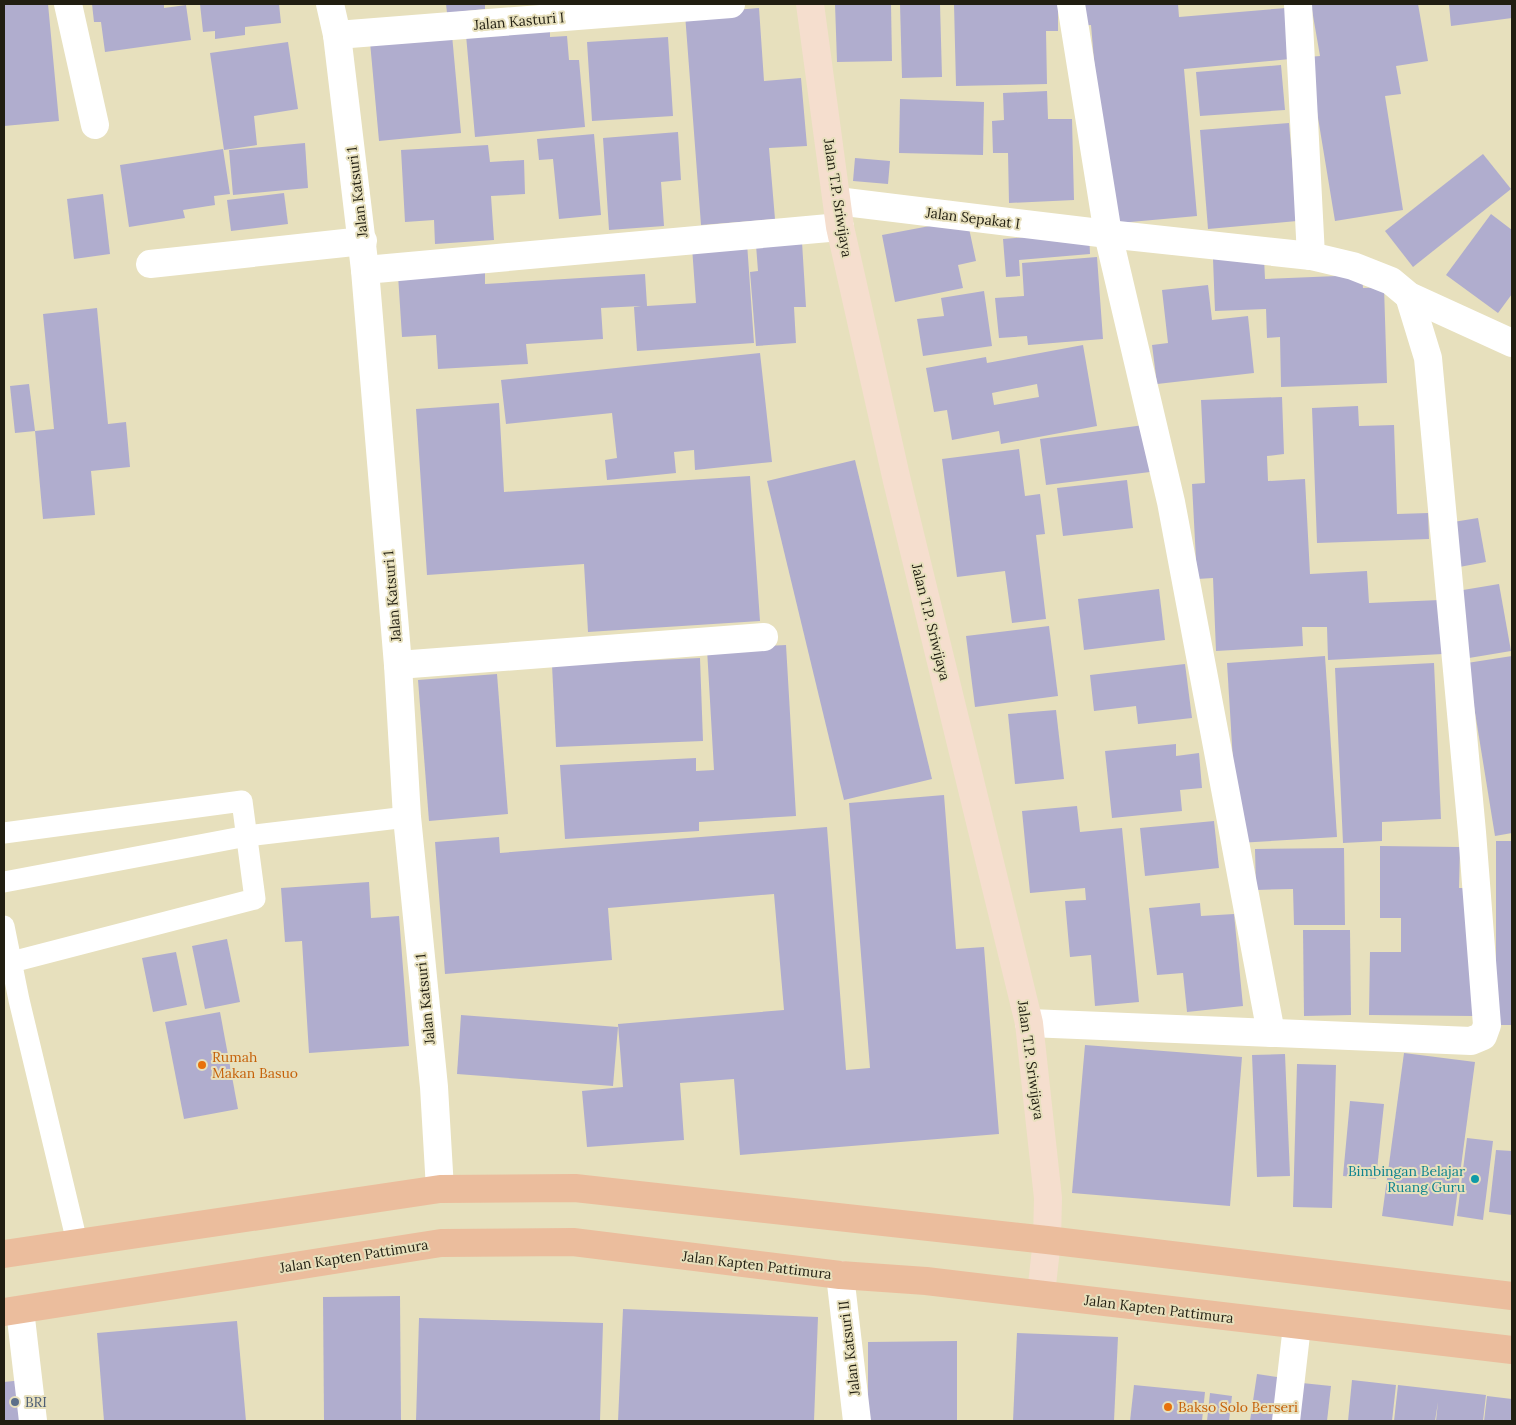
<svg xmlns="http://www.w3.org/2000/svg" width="1516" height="1425" viewBox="0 0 1516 1425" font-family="Lora,serif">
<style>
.building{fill:#b0adce;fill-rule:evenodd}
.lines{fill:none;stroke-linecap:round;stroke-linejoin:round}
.service{stroke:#fff;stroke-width:21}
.minor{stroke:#fff;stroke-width:28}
.tertiary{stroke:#fff;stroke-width:28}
.secondary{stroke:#f5dece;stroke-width:28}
.primary{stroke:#ebbd9d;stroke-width:28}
.food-dot{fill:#e8710a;stroke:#e7e0bd;stroke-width:2}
.culture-dot{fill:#0f9aa8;stroke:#e7e0bd;stroke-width:2}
.service-dot{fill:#5c6f8a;stroke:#e7e0bd;stroke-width:2}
.labels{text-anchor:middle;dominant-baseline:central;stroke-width:4;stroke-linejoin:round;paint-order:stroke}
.street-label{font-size:14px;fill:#211e11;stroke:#e7e0bd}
.food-label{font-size:14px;fill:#c56008;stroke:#e7e0bd;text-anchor:start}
.culture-label{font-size:14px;fill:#0d838f;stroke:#e7e0bd;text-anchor:end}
.service-label{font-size:14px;fill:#4e5e75;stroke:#e7e0bd;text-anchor:start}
</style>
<rect width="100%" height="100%" fill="#e7e0bd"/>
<g class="building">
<polygon points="4,4 48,4 59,121 4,126"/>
<polygon points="92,4 164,4 164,8 186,5 191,40 105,52 101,22 94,22"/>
<polygon points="200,4 279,4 281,23 245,27 245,35 215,39 215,31 203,32"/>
<polygon points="446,4 485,4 485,9 447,13"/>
<polygon points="835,4 891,4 892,61 837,62"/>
<polygon points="900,4 940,4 942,77 902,78"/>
<polygon points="954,4 1058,4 1058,31 1046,31 1047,84 956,86"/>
<polygon points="1077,4 1178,4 1179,17 1286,8 1290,59 1184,69 1197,216 1108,224 1091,25 1079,26"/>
<polygon points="1311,4 1418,4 1428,61 1396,66 1401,94 1385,96 1403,210 1335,221 1308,57 1320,56"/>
<polygon points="1449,4 1512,4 1512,18 1451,26"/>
<polygon points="759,8 764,81 801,78 807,146 769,148 775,219 701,225 685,14"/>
<polygon points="550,28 550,37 567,36 569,60 579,60 585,127 475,137 466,35"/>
<polygon points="452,35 461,133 379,141 370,42"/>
<polygon points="668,37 673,116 592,121 587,42"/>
<polygon points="288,42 298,109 254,116 257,145 224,150 210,53"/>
<polygon points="1281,65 1285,110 1200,116 1196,72"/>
<polygon points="1047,91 1048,119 1072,119 1074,200 1009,203 1008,153 993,153 992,121 1004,120 1003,93"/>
<polygon points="900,99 984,102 983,155 899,153"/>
<polygon points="1289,123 1297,221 1208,229 1200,130"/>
<polygon points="678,132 681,180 661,182 664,226 609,230 603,138"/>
<polygon points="594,134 601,215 559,219 553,159 539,160 537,139"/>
<polygon points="305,143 308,188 233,195 229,150"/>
<polygon points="488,145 490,162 524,160 525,194 491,196 494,240 435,244 434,220 405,222 401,150"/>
<polygon points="223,149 230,194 214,196 215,205 183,210 185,218 129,227 120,165"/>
<polygon points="1483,154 1511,189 1413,267 1385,231"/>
<polygon points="855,158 890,161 888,184 853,181"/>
<polygon points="284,193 288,224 231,231 227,200"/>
<polygon points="103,194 110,254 74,259 67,199"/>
<polygon points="1491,214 1512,230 1512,294 1498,313 1446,275"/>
<polygon points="967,219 976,261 958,265 963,288 895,302 882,235"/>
<polygon points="1089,232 1090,254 1019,260 1020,276 1006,277 1003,239"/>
<polygon points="802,242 806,307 794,307 796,343 756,346 750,272 758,271 756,245"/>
<polygon points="747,243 754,343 637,351 634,307 641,306 601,308 603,339 526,344 528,364 438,369 436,335 402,337 398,275 485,270 485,284 645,274 647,306 696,303 692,247"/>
<polygon points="1097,257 1103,339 1028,345 1027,336 999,338 995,298 1024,296 1022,263"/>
<polygon points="1264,258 1265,279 1362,275 1363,288 1384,287 1387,383 1281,387 1280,337 1267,338 1266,309 1215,311 1213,259"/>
<polygon points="1208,285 1212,320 1248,316 1254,373 1157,384 1152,345 1168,343 1162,290"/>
<polygon points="984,291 992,346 923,356 917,319 944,316 941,298"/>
<polygon points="97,308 108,424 126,422 130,467 91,471 95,515 43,519 35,431 54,429 43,314"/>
<path d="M1083,345l14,81 -96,18 -2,-13 -47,9 -5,-30 -13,2 -8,-44 60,-11 1,6zM1037,384l2,13 -45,8 -2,-12z"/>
<polygon points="760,353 772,462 695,470 694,450 674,452 676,473 607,480 605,460 617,458 612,413 506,424 501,380"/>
<polygon points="29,384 35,431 15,433 10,386"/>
<polygon points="1282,397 1284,454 1267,456 1268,481 1305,479 1310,574 1367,571 1369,603 1440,600 1443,654 1328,660 1327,627 1302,627 1303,646 1216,651 1213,578 1197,579 1192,484 1205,483 1201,400"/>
<polygon points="499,403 504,492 750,476 760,621 588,632 584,564 427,575 416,409"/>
<polygon points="1358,406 1359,426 1394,425 1397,514 1428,513 1429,539 1317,543 1312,408"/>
<polygon points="1144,425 1150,472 1046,485 1040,439"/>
<polygon points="1019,449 1025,496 1040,494 1045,534 1036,535 1046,619 1012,623 1005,571 957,577 942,459"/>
<polygon points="855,460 932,779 844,800 767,481"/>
<polygon points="1127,480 1133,528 1063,536 1057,488"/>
<polygon points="1478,518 1486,562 1454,568 1447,523"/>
<polygon points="1499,584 1511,651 1463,659 1451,592"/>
<polygon points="1159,589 1165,640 1084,650 1078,599"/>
<polygon points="1049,626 1058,696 975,707 966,636"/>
<polygon points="786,645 796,816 699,822 699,831 565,839 560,765 696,758 696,771 714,770 707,649"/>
<polygon points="1325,656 1337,837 1238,843 1227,663"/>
<polygon points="1512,656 1512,833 1495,836 1467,663"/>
<polygon points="700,658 703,741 556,747 552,665"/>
<polygon points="1434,663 1441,819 1382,822 1382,841 1343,843 1335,668"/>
<polygon points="1185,664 1192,718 1138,724 1136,706 1094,711 1090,675"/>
<polygon points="497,674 508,814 429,821 418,680"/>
<polygon points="1056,710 1064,779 1015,784 1008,714"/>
<polygon points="1176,744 1176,756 1199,753 1202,788 1180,790 1182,811 1112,818 1105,751"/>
<polygon points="944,795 956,949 984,947 999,1134 740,1155 734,1079 680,1083 684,1140 587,1147 582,1091 623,1087 618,1024 784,1010 774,894 608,908 612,960 445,974 435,842 499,837 500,853 827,827 846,1070 870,1068 849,803"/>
<polygon points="1077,806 1080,832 1122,828 1139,1002 1095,1006 1091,955 1070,957 1065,901 1086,900 1085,888 1030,893 1022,811"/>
<polygon points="1214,821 1219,868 1145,876 1140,828"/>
<rect x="1496" y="841" width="16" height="184"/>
<polygon points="1380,846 1460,847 1459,888 1475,888 1473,1016 1369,1015 1370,952 1401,952 1401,918 1380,918"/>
<polygon points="1344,848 1345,925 1294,925 1293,889 1256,890 1255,849"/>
<polygon points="369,882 371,918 399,916 409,1046 309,1053 302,941 285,942 281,888"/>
<polygon points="1200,903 1201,916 1234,914 1243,1006 1187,1012 1183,973 1157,975 1149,908"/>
<polygon points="1303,930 1350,930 1351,1015 1304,1016"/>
<polygon points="227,939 240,1002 205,1009 192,946"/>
<polygon points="176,952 187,1005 153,1012 142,958"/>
<polygon points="220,1012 238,1109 184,1119 165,1022"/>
<polygon points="461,1015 618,1027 613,1086 457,1074"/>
<polygon points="1085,1045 1242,1057 1230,1206 1072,1193"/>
<polygon points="1404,1053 1475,1062 1453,1226 1382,1216"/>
<polygon points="1285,1054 1290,1176 1257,1177 1252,1055"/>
<polygon points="1297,1064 1336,1065 1332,1208 1293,1207"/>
<polygon points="1350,1101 1384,1104 1376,1179 1343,1176"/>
<polygon points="1467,1138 1493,1141 1483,1220 1457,1216"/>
<polygon points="1496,1150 1512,1151 1512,1215 1489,1212"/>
<polygon points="400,1296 401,1421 324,1421 323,1297"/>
<polygon points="623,1309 818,1317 814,1421 618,1421"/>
<polygon points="419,1318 603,1323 600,1421 416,1421"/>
<polygon points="237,1321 246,1421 104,1421 97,1333"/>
<polygon points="1017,1333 1118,1337 1114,1421 1013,1421"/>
<polygon points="957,1341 957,1421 868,1421 868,1342"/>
<polygon points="1257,1374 1284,1378 1278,1421 1250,1421"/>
<polygon points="23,1380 28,1421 4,1421 4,1382"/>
<polygon points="1352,1380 1396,1385 1392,1421 1348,1421"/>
<polygon points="1302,1383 1331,1386 1327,1421 1297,1421"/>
<polygon points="1134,1385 1205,1392 1202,1421 1130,1421"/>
<polygon points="1398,1385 1486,1395 1483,1421 1436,1421 1438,1402 1435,1421 1394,1421"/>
<polygon points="1210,1393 1232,1396 1229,1421 1207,1421"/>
<polygon points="1487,1396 1512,1399 1512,1421 1484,1421"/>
</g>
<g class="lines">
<g class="service">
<polyline points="4,833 242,801 255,899 4,964"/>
<polyline points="4,882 247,836 407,817"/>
<polyline points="4,926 19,1000 77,1242"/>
</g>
<g class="minor">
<polyline points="68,4 95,125"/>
<polyline points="1071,4 1108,234 1171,502 1271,1033"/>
<polyline points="1298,4 1311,256"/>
<polyline points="337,35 731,4"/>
<polyline points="837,201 1108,234 1311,256 1353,266 1391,281 1409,296 1512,343"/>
<polyline points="150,264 363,241"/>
<polyline points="365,270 840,227"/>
<polyline points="398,665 764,637"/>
<polyline points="1029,1023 1471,1041 1483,1036 1487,1025 1472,832 1428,358 1409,296"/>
<polyline points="840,1275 857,1421"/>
<polyline points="20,1310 33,1421"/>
<polyline points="1286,1421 1297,1326"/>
</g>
<polyline class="tertiary" points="330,4 337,35 365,270 398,665 407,817 434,1087 440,1189"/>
<polyline class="secondary" points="810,4 840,227 897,481 1029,1023 1048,1198 1047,1240 1041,1294"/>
<g class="primary">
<polyline points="4,1254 440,1189 575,1188 1047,1240 1512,1296"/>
<polyline points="4,1312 441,1243 573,1242 840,1275 926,1281 1512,1350"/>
</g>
</g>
<g class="food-dot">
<circle cx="202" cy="1065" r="5"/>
<circle cx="1168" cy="1407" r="5"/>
</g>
<circle class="culture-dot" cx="1475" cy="1179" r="5"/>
<circle class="service-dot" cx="15" cy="1402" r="5"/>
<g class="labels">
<g class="street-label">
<text transform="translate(519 21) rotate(-5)">Jalan Kasturi I</text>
<text transform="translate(357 192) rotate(-97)">Jalan Katsuri 1</text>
<text transform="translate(838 198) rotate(81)">Jalan T.P. Sriwijaya</text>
<text transform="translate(973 218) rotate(7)">Jalan Sepakat I</text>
<text transform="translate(392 596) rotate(-95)">Jalan Katsuri 1</text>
<text transform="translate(931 622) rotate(76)">Jalan T.P. Sriwijaya</text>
<text transform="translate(425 999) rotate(-96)">Jalan Katsuri 1</text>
<text transform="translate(1031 1060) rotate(82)">Jalan T.P. Sriwijaya</text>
<text transform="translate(354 1256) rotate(-9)">Jalan Kapten Pattimura</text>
<text transform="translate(757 1265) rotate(7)">Jalan Kapten Pattimura</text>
<text transform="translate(1159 1309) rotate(7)">Jalan Kapten Pattimura</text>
<text transform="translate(849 1348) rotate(-97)">Jalan Katsuri II</text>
</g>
<g class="food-label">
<text x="212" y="1057">Rumah<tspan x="212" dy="16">Makan Basuo</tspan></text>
<text x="1178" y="1407">Bakso Solo Berseri</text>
</g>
<g class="culture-label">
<text x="1465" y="1171">Bimbingan Belajar<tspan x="1465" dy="16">Ruang Guru</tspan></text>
</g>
<g class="service-label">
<text x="25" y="1402">BRI</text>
</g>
</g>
<rect width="1516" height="1425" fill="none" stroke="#211e11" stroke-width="10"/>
</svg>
